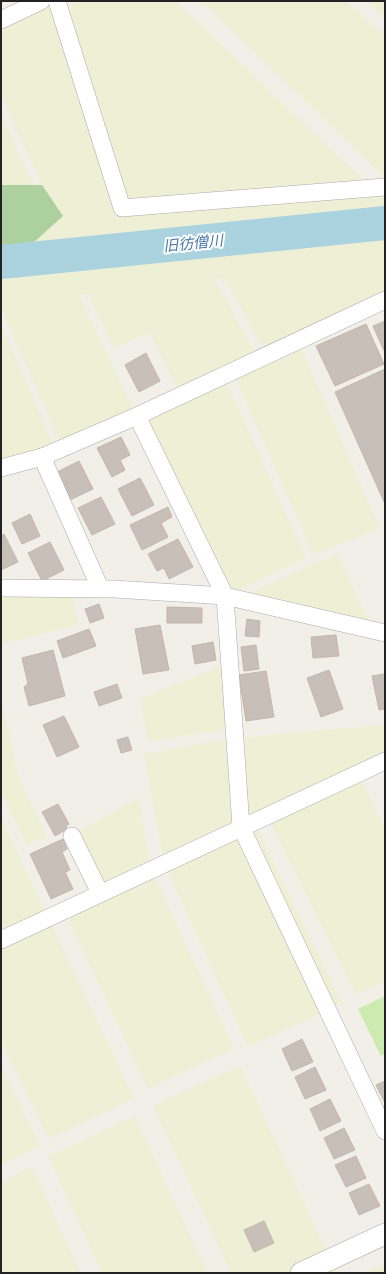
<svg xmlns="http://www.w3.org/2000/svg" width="386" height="1274" viewBox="0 0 386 1274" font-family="'Asap Condensed','Noto Sans JP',sans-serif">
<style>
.farmland{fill:#eef0d5;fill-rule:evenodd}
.grass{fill:#cdebb0}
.forest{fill:#add19e}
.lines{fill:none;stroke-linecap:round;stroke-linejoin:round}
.river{stroke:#aad3df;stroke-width:34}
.building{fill:#c7bfb8;stroke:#c4b6ab}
.minor-casing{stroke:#a9a9a9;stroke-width:18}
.tertiary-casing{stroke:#a9a9a9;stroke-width:22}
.minor{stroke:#fff;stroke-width:17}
.tertiary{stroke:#fff;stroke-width:21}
.labels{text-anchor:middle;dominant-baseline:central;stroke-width:4;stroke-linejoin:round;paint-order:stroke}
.water-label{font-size:15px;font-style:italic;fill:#4a7aab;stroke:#fff}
</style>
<rect width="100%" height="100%" fill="#f2efe9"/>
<g class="farmland">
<path d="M41,1h16l5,15 13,-15h101l194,185 15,-4v118l-87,41 82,187 -67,27 -80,-183 -9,4 82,182 -81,38 -88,-179 -75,31 -61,-140v-57l22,1 39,-36 -20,-31 -41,-89v-76zM224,278l43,77 -8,4 -44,-79zM88,294l26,54 36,-15 31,62 -44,21 -58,-121z"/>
<polygon points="201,1 347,1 385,36 385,178"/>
<polygon points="366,1 385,1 385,19"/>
<polygon points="1,114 36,189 1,185"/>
<polygon points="1,324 56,451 1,467"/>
<polygon points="337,553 373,630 238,599"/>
<polygon points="1,588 71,588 79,625 1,644"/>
<polygon points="222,666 227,729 148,742 140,699"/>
<polygon points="1,698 18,775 47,836 27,845 1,793"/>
<polygon points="382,725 385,729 385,761 359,773 385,829 385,981 356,995 267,816 254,822 342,1003 248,1047 164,863 144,754 235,738"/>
<polygon points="139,798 151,869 234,1048 148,1089 64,910 98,887 78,831"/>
<polygon points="1,818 134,1098 49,1139 1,1042"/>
<polygon points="1,1065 40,1146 1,1165"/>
<polygon points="240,1065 337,1273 231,1273 153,1106"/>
<polygon points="135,1116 208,1273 102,1273 48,1156"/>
<polygon points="32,1167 81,1273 1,1273 1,1182"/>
<polygon points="385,1264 385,1273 364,1273"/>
</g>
<polygon class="grass" points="385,996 385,1054 381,1056 358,1009"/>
<polygon class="forest" points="1,185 42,185 63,216 23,252 1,251"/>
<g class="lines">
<polyline class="river" points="1,262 385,223"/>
</g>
<g class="building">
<polygon points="385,321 385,353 373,326"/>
<polygon points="366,324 384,364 335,386 316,346"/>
<polygon points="146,353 160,381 139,392 125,365"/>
<polygon points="385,369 385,504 335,392"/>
<polygon points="121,437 130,455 120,460 125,470 112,477 97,448"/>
<polygon points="79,461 93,489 70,500 57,472"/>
<polygon points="140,478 154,505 132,516 118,489"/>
<polygon points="101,497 115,524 92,535 78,508"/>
<polygon points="168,507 172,517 161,523 168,537 142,550 130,525"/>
<polygon points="30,514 40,536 22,544 12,523"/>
<polygon points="4,534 18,562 1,570 1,536"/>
<polygon points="178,539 193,567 169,579 164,568 157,571 148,554"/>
<polygon points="50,542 64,570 42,581 28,553"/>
<polygon points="99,604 104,618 90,623 85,609"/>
<polygon points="167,607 202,608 202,623 167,623"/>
<polygon points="247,619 260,621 259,637 245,636"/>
<polygon points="160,625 169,670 143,674 135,629"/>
<polygon points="89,629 96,646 63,658 57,641"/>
<polygon points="336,635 339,656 313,658 311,637"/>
<polygon points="213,642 216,660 195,664 192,646"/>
<polygon points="256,645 259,669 244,671 241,647"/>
<polygon points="53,650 65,696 29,706 24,687 28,684 22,658"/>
<polygon points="329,670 343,709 321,717 307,678"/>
<polygon points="266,671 274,717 246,721 239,675"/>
<polygon points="385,674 385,709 379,710 372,676"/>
<polygon points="117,684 122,698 99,706 94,692"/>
<polygon points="64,716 79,747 57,757 43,725"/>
<polygon points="128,737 132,750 121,753 117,740"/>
<polygon points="58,804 69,824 66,826 67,829 55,836 42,812"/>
<polygon points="63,839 67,849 62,852 70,870 65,872 73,889 51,899 30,854"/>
<polygon points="302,1039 313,1062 292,1071 282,1049"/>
<polygon points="315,1067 326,1090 305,1099 295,1077"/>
<polygon points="385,1081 385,1103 376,1085"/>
<polygon points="330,1099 341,1121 320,1131 310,1109"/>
<polygon points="344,1128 355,1150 334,1159 324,1138"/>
<polygon points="356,1156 366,1178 346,1187 335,1165"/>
<polygon points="369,1184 380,1206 359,1215 349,1193"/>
<polygon points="264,1221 274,1243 254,1252 244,1230"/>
</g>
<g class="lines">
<g class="minor-casing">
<g id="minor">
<polyline points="57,1 122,208 385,187"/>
<polyline points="1,20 41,1"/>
<polyline points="137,416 225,596 241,827 385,1131"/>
<polyline points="42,457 100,588"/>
<polyline points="1,468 42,457 137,416 385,300"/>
<polyline points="1,588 114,589 225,596 385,633"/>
<polyline points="72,836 100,893"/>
<polyline points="1,940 385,761"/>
</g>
</g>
<g class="tertiary-casing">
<polyline id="tertiary" points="301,1273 385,1234"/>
</g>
<use href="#minor" class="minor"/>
<use href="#tertiary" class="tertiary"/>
</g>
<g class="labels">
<g class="water-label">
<text transform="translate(193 243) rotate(-6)">旧彷僧川</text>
</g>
</g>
<rect width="386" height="1274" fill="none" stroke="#222222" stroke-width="4"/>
</svg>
